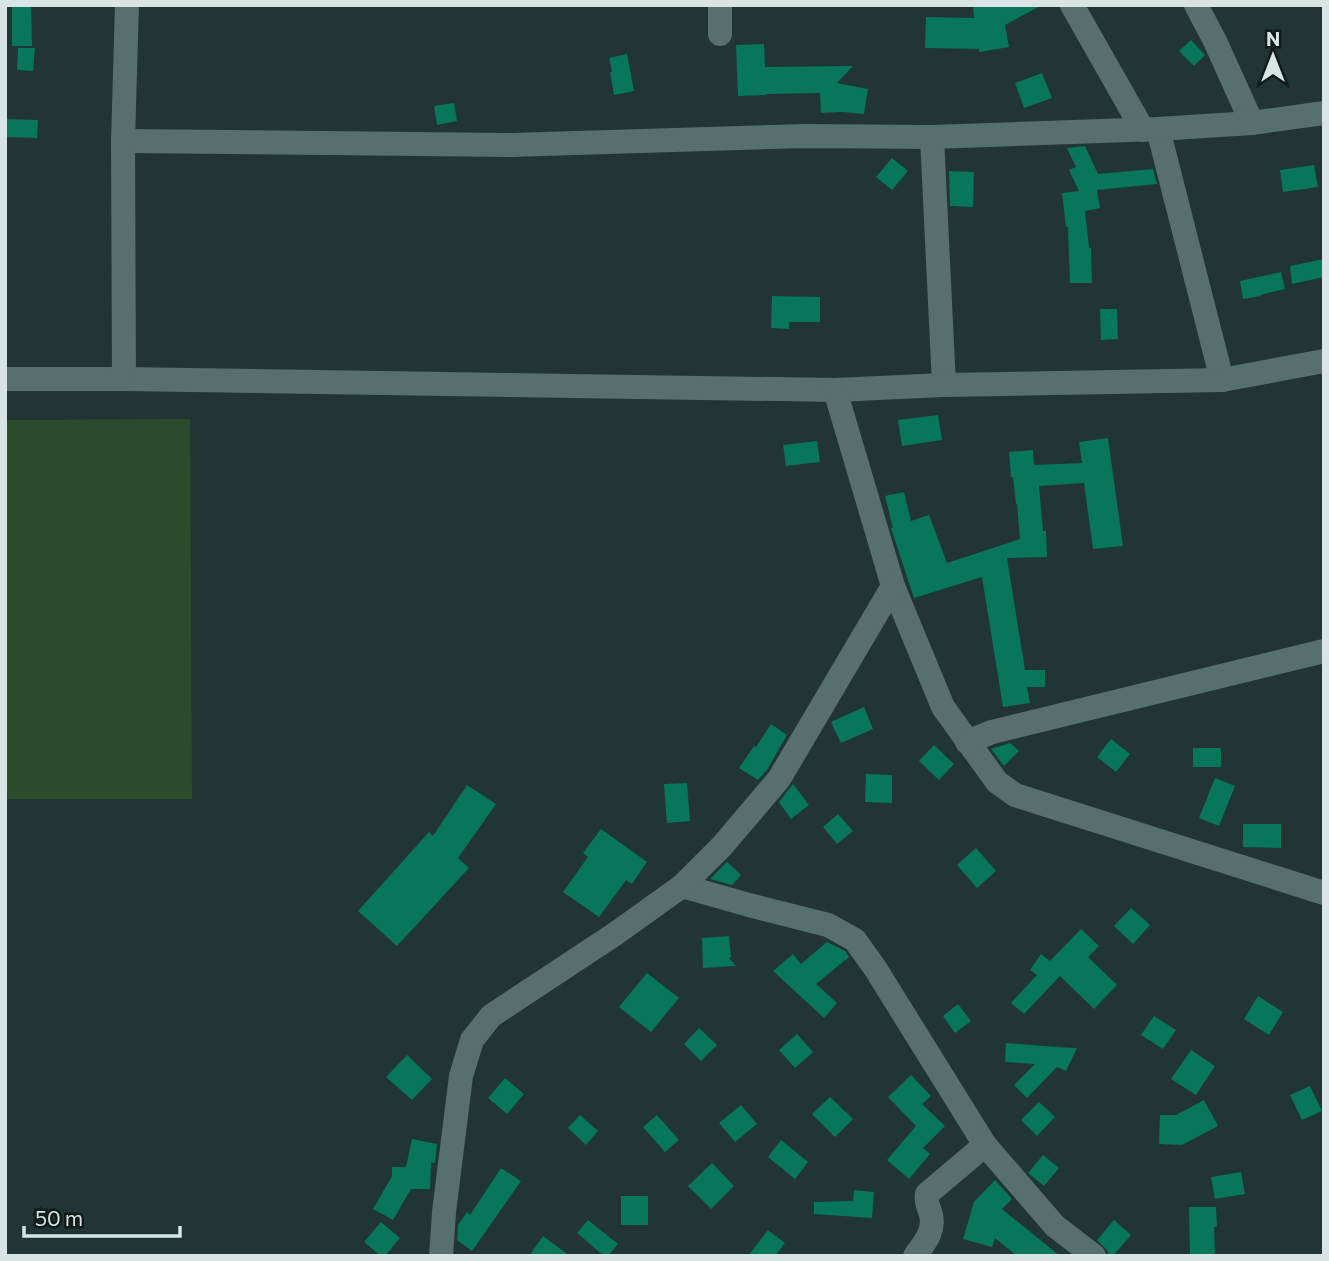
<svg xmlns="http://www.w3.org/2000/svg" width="1329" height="1261" viewBox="0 0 1329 1261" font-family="Commissioner,sans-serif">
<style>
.green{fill:#2a4c2b}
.building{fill:#077659}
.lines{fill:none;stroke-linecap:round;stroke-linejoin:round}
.street{stroke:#576f6d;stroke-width:24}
</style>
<rect width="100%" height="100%" fill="#203534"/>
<polygon class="green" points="190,419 192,799 5,799 5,420"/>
<g class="building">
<polygon points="12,5 31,5 32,46 12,46"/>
<polygon points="973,5 1042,5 1005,25 1009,47 979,52 979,49 925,48 926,17 974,18"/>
<polygon points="1191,40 1205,55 1194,66 1179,51"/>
<polygon points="764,44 765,67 853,66 837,83 868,89 864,114 843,112 821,113 820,93 766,94 766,95 738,96 736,45"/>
<polygon points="18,48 35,48 33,71 17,70"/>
<polygon points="627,54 634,91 614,95 610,72 612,72 609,58"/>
<polygon points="1042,73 1052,98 1024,108 1015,83"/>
<polygon points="454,103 457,121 437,125 434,106"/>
<polygon points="5,119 38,120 37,138 5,137"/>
<polygon points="1085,146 1098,174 1153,169 1157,184 1097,190 1100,208 1085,211 1089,248 1091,248 1092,283 1070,283 1068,227 1066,227 1062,193 1079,191 1069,170 1076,167 1067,148"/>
<polygon points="892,158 908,171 892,190 876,177"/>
<polygon points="1314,165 1318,187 1283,192 1280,170"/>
<polygon points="949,171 974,172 973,207 950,206"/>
<polygon points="1324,259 1324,277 1292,284 1290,266"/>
<polygon points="1281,272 1285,289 1260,295 1261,296 1243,299 1240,281"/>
<polygon points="772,296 820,297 820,322 789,322 789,329 771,328"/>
<polygon points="1100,309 1117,309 1118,339 1101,340"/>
<polygon points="938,415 942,440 902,446 898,420"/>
<polygon points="1108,438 1123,546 1093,549 1084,483 1039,486 1043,531 1046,531 1047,557 1007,558 1025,670 1045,670 1045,687 1027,687 1030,703 1003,707 982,577 914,598 891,528 893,528 885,496 904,492 911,521 929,515 947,563 1020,539 1017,504 1016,504 1013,477 1011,477 1009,452 1033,450 1034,465 1082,463 1079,442"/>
<polygon points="817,441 820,462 786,466 783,445"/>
<polygon points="864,707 873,729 841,743 831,722"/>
<polygon points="771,724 787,735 767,770 758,780 739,768 754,746 756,747"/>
<polygon points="1111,739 1130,754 1116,772 1097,757"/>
<polygon points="1010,743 1019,751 1004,766 991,749"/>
<polygon points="934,745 954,764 939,780 919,761"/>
<rect x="1193" y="748" width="28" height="19"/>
<polygon points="866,774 892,775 892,803 865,802"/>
<polygon points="1215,778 1235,786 1219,826 1199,818"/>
<polygon points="687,783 690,821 667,823 664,784"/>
<polygon points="793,784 809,805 791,819 779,802"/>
<polygon points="467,785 496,804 458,858 469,868 397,946 358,911 429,832 433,836"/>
<polygon points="838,814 853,831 837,844 823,827"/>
<polygon points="1243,824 1281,824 1281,848 1243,847"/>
<polygon points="601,829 647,862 632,884 626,880 599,917 563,892 588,857 583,853"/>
<polygon points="976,848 996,871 977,888 957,865"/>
<polygon points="727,862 741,875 732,885 710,879"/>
<polygon points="1131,908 1150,925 1133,944 1114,926"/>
<polygon points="1081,929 1099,946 1088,957 1117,985 1094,1009 1060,976 1024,1014 1011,1003 1037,975 1030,970 1041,954 1050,961"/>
<polygon points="729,936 731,957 729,958 736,966 703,968 702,938"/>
<polygon points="827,942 845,951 849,957 816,984 837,1003 824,1018 773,971 793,954 801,964"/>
<polygon points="647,973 679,998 651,1032 619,1007"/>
<polygon points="1258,996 1283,1012 1269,1035 1244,1019"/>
<polygon points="958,1004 971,1021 955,1033 943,1016"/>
<polygon points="1154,1016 1176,1030 1163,1049 1141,1035"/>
<polygon points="699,1028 717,1045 701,1061 684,1044"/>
<polygon points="797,1034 813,1052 795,1068 779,1050"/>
<polygon points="1006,1043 1056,1047 1077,1048 1066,1071 1057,1067 1027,1098 1014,1085 1035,1064 1005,1062"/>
<polygon points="1191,1050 1215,1066 1196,1095 1171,1079"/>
<polygon points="407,1055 432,1079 412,1100 386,1077"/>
<polygon points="911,1075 931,1096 922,1104 945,1126 923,1148 930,1154 909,1179 887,1160 916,1126 888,1097"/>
<polygon points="505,1078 524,1094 507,1114 488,1098"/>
<polygon points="1310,1086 1322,1111 1302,1120 1290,1095"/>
<polygon points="830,1097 853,1119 835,1137 812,1114"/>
<polygon points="1204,1100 1218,1126 1182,1145 1159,1144 1160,1115 1176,1115"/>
<polygon points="1039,1102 1055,1117 1037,1136 1021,1120"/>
<polygon points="741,1105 757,1124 735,1142 719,1123"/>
<polygon points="580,1115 598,1131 586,1145 568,1128"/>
<polygon points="657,1115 679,1140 665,1152 643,1127"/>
<polygon points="412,1139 437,1144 435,1163 431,1162 430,1189 411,1189 393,1220 373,1209 392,1176 392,1167 406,1167"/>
<polygon points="781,1140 808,1162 795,1179 768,1157"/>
<polygon points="1043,1155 1059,1168 1044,1186 1028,1173"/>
<polygon points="712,1163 734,1186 711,1209 688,1186"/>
<polygon points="501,1168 521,1181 472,1251 457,1240 458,1225 467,1212 470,1215"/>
<polygon points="1241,1172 1245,1194 1215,1199 1211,1177"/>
<polygon points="995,1180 1012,1199 1002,1209 1060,1256 1017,1256 995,1238 992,1247 963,1239 974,1202"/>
<polygon points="854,1190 874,1192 872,1218 814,1214 814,1202 853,1201"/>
<rect x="621" y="1196" width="27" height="29"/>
<polygon points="1189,1207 1216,1207 1217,1227 1214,1227 1215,1256 1190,1256"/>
<polygon points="588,1220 618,1244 608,1256 604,1256 577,1233"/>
<polygon points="1114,1220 1131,1235 1113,1256 1109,1256 1107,1250 1097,1240"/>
<polygon points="381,1222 400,1238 385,1256 381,1256 364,1242"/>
<polygon points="768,1230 785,1243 775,1256 748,1256"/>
<polygon points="543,1236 570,1256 529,1256"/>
</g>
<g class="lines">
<g class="street">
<polyline points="720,5 720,34"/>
<polyline points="1072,5 1143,130"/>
<polyline points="1196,5 1215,41 1252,123"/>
<polyline points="1158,129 1222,380"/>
<polyline points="932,137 944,385"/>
<polyline points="123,141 511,145 806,136 932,137 1158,129 1252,123 1324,113"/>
<polyline points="5,379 124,379 835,390 944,385 1222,380 1324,361"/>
<polyline points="124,379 123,141 127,5"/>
<polyline points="835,390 893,586 943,707 997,782 1015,795 1324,893"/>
<polyline points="967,742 992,732 1324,651"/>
<polyline points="682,886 749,905 828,925 855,940 875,968 985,1145 1055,1226 1094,1256"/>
<polyline points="441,1256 444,1212 461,1076 472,1040 491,1016 615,934 682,886 722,846 779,779 893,586"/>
<path d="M915,1256c9,-13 20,-24 16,-41 -2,-8 -6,-13 -4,-21l58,-49"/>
</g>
</g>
<rect width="1329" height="1261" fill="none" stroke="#d9e5e4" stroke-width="14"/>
<g transform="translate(1273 56)" stroke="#111b1a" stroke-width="5" paint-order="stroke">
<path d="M0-5L12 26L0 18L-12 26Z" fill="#d9e5e4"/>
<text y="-10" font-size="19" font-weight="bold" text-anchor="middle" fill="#d9e5e4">N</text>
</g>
<path d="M24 1226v10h156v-10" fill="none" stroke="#d9e5e4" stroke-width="3.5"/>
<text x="35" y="1226" font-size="21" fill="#d9e5e4" stroke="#111b1a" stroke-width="5" paint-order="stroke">50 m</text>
</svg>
